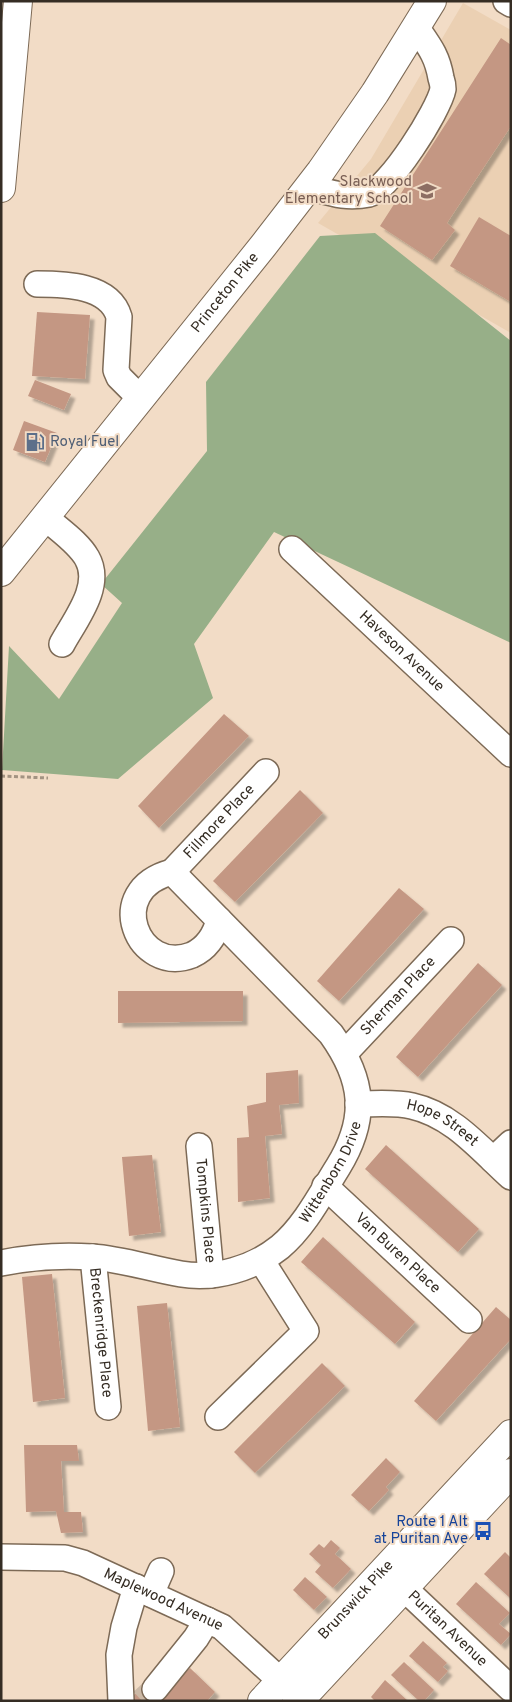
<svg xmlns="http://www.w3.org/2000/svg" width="512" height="1702" viewBox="0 0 512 1702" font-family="Overpass,sans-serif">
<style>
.built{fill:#ebd0b3}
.forest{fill:#97af88}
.building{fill:#c49783;filter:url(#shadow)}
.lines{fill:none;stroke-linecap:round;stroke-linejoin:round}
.minor-tunnel{stroke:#ccb9a6;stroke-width:25;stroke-dasharray:25 12;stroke-linecap:butt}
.minor-casing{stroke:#7d6a56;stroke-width:28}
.major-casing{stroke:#7d6a56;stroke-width:30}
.path{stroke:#a39382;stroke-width:3;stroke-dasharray:4 2.5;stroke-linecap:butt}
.minor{stroke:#fff;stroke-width:25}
.major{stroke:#fff;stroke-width:28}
.labels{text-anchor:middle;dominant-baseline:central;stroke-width:4;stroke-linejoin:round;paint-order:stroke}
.education-label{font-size:15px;fill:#785e54;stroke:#f2dcc6;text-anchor:end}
.street-label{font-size:15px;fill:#352d24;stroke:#f2dcc6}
.service-label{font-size:15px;fill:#4e5e75;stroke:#f2dcc6;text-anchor:start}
.transit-label{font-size:15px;fill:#164399;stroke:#f2dcc6;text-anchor:end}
</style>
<defs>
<filter id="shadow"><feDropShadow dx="4.5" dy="4.5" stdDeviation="1" flood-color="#0004"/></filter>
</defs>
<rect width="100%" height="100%" fill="#f2dcc6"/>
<polygon class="built" points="463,3 511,30 511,333 318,223 371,159"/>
<polygon class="forest" points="375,233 511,341 511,643 274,532 194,644 213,698 118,779 2,770 9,646 59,699 122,603 101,584 207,451 206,382 320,236"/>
<g class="building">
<polygon points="501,38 511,45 511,126 447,223 455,230 432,260 380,226"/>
<polygon points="479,217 511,236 511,302 450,266"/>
<polygon points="37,312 90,315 85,379 32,376"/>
<polygon points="35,380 71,394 64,410 28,396"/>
<polygon points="24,421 57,433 45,462 13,450"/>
<polygon points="224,714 249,736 159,828 138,806"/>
<polygon points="300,790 323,813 235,902 213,881"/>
<polygon points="399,888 424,909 339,1001 317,981"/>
<polygon points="478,963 502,985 418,1077 396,1057"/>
<polygon points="118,991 243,991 243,1021 118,1023"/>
<polygon points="298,1070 299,1103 279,1105 282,1134 265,1136 270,1198 238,1202 237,1138 249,1137 247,1106 266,1102 266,1073"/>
<polygon points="386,1145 479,1229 458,1252 365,1169"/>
<polygon points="152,1155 161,1232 129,1236 122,1157"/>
<polygon points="323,1237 415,1322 395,1344 301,1262"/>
<polygon points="52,1274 65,1398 33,1402 22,1277"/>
<polygon points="167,1303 180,1427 148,1431 137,1306"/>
<polygon points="496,1307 511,1320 511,1339 436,1421 414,1401"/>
<polygon points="322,1363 345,1386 255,1473 234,1452"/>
<polygon points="24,1445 77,1445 79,1461 61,1461 64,1512 81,1512 83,1532 61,1533 56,1511 26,1512"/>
<polygon points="386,1458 400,1472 386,1487 389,1490 369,1511 351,1495"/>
<polygon points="331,1540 340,1548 335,1554 351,1569 333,1588 315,1572 321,1565 309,1554 319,1544 324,1548"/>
<polygon points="505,1552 511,1558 511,1599 484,1574"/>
<polygon points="305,1577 327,1597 314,1610 293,1590"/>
<polygon points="476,1582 510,1613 499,1624 511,1634 501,1645 456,1604"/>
<polygon points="423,1641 447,1663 443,1667 448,1671 438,1682 409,1656"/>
<polygon points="404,1662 434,1690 424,1701 419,1701 391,1675"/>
<polygon points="190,1668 215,1692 207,1701 132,1701 130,1699 145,1684 160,1699"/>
<polygon points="385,1680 408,1701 375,1701 371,1697"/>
</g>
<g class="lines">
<polyline class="minor-tunnel" points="142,1701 155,1689"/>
<g class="minor-casing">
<g id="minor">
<polyline points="506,1 511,4"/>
<path d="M309,187c22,6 37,12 60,7 20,-5 70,-84 74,-105 0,-3 -1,-8 -2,-11 -4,-23 -12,-32 -25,-51"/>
<path d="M37,284c28,0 73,1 82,33l-3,53 3,7 21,21"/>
<path d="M45,517c14,13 33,25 42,41 16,28 -12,62 -25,86"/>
<path id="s1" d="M292,549l219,205"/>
<path d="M172,872c-70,18 -34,104 20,83 15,-7 23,-19 27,-35"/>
<path id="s2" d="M172,872l94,-100"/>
<path id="s3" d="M345,1053l106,-113"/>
<path id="s4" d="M358,1104c18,0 37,-2 54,2 41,9 69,44 99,71"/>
<path id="s5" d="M199,1146l12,129"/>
<polyline points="493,1160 511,1143"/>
<path id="s6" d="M325,1186l144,134"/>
<path id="s7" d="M93,1257l15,150"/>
<path id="s8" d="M1,1263c30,-6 61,-8 91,-6 30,2 59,12 89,17 34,6 73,-6 99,-27 25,-21 41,-53 58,-80 30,-49 26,-87 -7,-133l-159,-162"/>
<polyline points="218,1417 306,1331 261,1260"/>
<path id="s9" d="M1,1557l64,1 18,5 139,64 73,67"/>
<path id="s10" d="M389,1574l122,115"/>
<polyline points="151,1594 161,1571"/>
<polyline points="155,1689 196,1638 207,1620"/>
<polyline points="121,1701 119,1655 124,1627 136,1587"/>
</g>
</g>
<g class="major-casing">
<g id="major">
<polyline points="1,188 18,1"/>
<path id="s11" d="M1,572l262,-326 58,-75 54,-78 57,-92"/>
<path id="s12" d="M262,1701l249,-267"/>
<polyline points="299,1701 511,1473"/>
</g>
</g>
<polyline class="path" points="1,776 48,778"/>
<use href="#minor" class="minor"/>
<use href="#major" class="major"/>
</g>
<defs>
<g id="school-bare" transform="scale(1.5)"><path d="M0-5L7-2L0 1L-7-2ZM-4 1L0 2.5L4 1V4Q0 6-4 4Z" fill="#8d6e63" stroke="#f2dcc6" stroke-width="2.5" paint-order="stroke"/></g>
<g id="fuel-bare" transform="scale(1.5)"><path d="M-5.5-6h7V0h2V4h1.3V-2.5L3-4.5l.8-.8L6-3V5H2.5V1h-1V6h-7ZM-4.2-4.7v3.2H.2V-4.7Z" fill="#5c6f8a" stroke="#f2dcc6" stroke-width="2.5" paint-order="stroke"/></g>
<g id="bus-bare" transform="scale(1.5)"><path d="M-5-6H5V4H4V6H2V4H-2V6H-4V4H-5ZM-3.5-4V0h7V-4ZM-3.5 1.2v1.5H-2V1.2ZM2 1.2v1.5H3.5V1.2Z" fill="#1a4fb4" stroke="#f2dcc6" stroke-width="2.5" paint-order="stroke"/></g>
</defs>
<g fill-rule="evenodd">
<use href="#school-bare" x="427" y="191"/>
<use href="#fuel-bare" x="35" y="442"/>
<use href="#bus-bare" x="483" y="1531"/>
</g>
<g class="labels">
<g class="education-label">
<text x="412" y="182">Slackwood<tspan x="412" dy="17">Elementary School</tspan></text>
</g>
<g class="street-label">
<text stroke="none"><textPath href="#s11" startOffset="358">Princeton Pike</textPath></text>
<text stroke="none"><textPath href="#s1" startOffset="150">Haveson Avenue</textPath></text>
<text stroke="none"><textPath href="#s2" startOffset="69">Fillmore Place</textPath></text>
<text stroke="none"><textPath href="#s3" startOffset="78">Sherman Place</textPath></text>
<text stroke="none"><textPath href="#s4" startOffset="89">Hope Street</textPath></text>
<text stroke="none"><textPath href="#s8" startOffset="379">Wittenborn Drive</textPath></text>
<text stroke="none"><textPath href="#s5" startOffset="65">Tompkins Place</textPath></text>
<text stroke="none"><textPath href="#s6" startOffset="99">Van Buren Place</textPath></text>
<text stroke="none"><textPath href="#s7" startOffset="76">Breckenridge Place</textPath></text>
<text stroke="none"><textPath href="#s12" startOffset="138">Brunswick Pike</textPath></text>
<text stroke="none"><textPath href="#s9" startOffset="171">Maplewood Avenue</textPath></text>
<text stroke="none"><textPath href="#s10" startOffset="80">Puritan Avenue</textPath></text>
</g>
<g class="service-label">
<text x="50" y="442">Royal Fuel</text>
</g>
<g class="transit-label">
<text x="468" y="1522">Route 1 Alt<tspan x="468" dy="17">at Puritan Ave</tspan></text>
</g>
</g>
<rect width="512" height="1702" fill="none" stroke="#352d24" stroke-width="5"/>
</svg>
